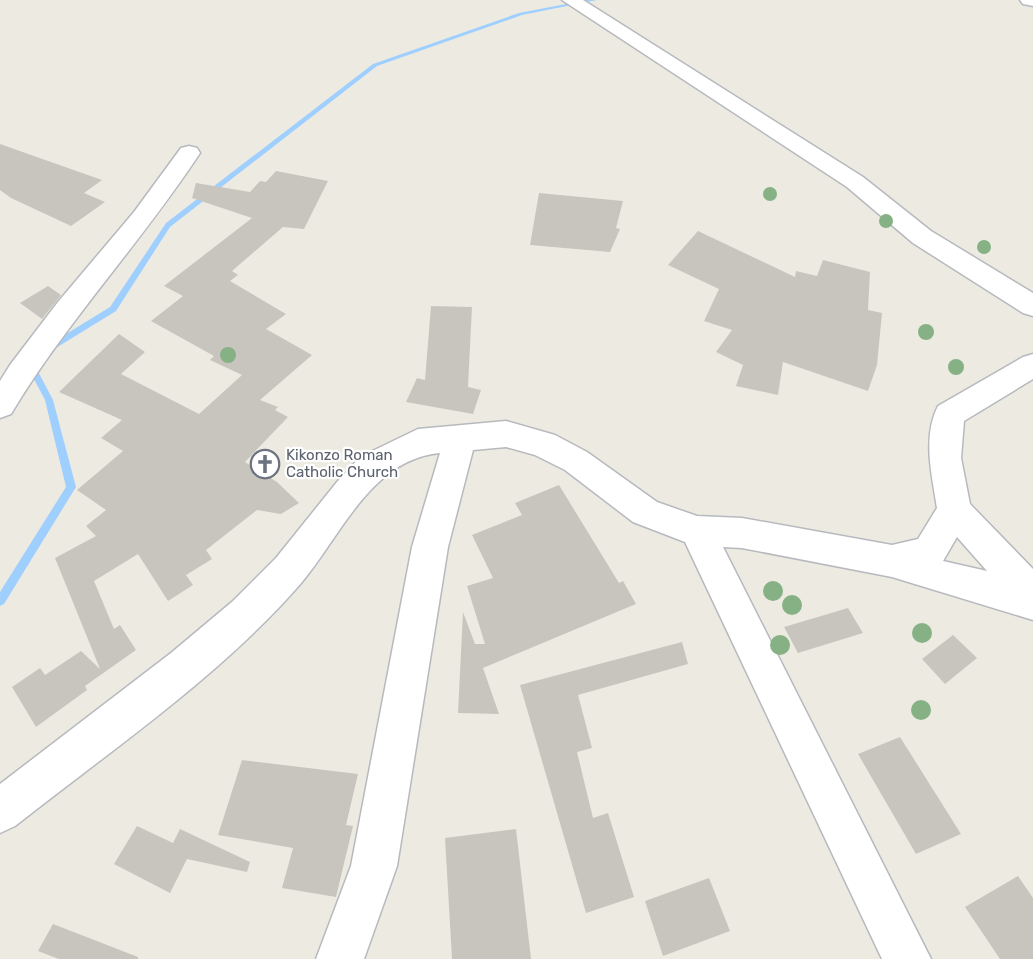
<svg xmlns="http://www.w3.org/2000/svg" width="1033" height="959" viewBox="0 0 1033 959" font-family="Rubik,sans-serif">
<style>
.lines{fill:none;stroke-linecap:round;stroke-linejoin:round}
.stream{fill:#9fcfff;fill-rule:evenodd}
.building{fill:#c8c5be}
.minor-casing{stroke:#b6b9be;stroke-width:3}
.minor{fill:#fff;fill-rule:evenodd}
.tree{fill:#86b185}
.labels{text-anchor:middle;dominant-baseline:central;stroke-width:4.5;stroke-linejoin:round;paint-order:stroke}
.worship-label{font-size:15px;fill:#5b616d;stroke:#fff;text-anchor:start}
</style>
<rect width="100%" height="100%" fill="#edebe1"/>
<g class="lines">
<g class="stream">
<polygon points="587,0 597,0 522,15 377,66 170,227 116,311 51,351 45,351 44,349 45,347 110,307 166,223 373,64 519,13"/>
<polygon points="30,361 33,362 53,400 76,487 4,604 0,606 0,592 66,487 45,400 26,364"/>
</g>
</g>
<g class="building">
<polygon points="0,144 102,180 84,193 105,202 71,226 11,198 0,190"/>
<polygon points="276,171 328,181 304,229 283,227 232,271 238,275 230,281 286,314 266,329 312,355 260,400 278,407 275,410 288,417 245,462 277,482 299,503 281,514 257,510 206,550 212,559 186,575 193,585 168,601 138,554 94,581 114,629 120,625 136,650 85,686 87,690 36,727 12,687 40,668 45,675 81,651 100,669 55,558 96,536 86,526 106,510 77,490 123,451 101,438 122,420 59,392 119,334 145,352 121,374 199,414 242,375 210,360 214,356 151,321 183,296 164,286 252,218 192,198 196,183 250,192 260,181 266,182"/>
<polygon points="539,193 623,201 616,228 620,229 610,252 530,245"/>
<polygon points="698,231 795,277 796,271 817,276 823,260 870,272 868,310 882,313 877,365 868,391 783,362 778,395 736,386 743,365 716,352 732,330 704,321 719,289 668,265"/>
<polygon points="48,286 61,295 42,319 20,303"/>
<polygon points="431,306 472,307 468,387 481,390 473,414 406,402 417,378 425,380"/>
<polygon points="559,485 619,583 623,581 636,604 483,668 499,714 458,713 463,612 475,644 485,644 467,586 493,578 472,535 522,515 515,503"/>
<polygon points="848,608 863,633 798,653 784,627"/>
<polygon points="953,635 977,658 945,684 922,659"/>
<polygon points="682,642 688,664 578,695 592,748 577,752 593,818 608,813 634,897 586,913 520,685"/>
<polygon points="900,737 961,834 916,854 858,754"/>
<polygon points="242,760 358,774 346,825 353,826 336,897 282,888 293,848 218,835"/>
<polygon points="137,826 173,843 180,829 250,862 247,872 187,859 170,893 114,864"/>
<polygon points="516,829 531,959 452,959 445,838"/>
<polygon points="1018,876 1033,898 1033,959 1000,959 965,907"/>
<polygon points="709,878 730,931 663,956 645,901"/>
<polygon points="53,924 138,957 138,959 59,959 38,951"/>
</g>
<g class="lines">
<g class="minor-casing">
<g id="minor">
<polygon points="562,0 583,0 863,177 931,231 1033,293 1033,316 1023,313 913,243 847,187"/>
<polygon points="1020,0 1033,0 1033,6 1023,4"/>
<path d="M189,146l8,2 3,5c-59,90 -134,169 -189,261l-11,4v-37l10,-16 48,-63 76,-90 47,-64z"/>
<path d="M1033,354v25l-69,42 -3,37 9,46 63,65v51l-141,-43 -150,-29 -19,-1 208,412h-49l-197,-417 -52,-20 -68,-52 -30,-15 -29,-8 -33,3 -25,97 -51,319 -33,93h-48l35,-93 61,-319 28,-94c-68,6 -99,82 -138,129 -79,92 -192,169 -287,244l-15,7v-49l171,-131 62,-52 43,-43 61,-76 23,-25 58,-28 88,-8 49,14 32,17 70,50 40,14 45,2 150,27 26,-6 19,-31c-5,-32 -15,-71 1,-102l85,-49zM957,537l30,34 -44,-10z"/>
</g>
</g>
<use href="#minor" class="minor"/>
</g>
<g class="tree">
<circle cx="770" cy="194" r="7"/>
<circle cx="886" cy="221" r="7"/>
<circle cx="984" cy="247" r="7"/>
<circle cx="926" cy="332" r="8"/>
<circle cx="228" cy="355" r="8"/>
<circle cx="956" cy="367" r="8"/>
<circle cx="773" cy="591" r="10"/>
<circle cx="792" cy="605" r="10"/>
<circle cx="922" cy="633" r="10"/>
<circle cx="780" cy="645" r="10"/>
<circle cx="921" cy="710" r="10"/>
</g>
<defs>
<g id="church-ring" transform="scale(1.5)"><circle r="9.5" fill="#fff" stroke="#6b7280" stroke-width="1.5"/><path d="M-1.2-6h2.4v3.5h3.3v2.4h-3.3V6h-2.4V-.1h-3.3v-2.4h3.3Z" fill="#6b7280"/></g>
</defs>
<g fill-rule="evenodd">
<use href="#church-ring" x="265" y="464"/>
</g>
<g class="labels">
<g class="worship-label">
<text x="286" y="455">Kikonzo Roman<tspan x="286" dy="17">Catholic Church</tspan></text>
</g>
</g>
</svg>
